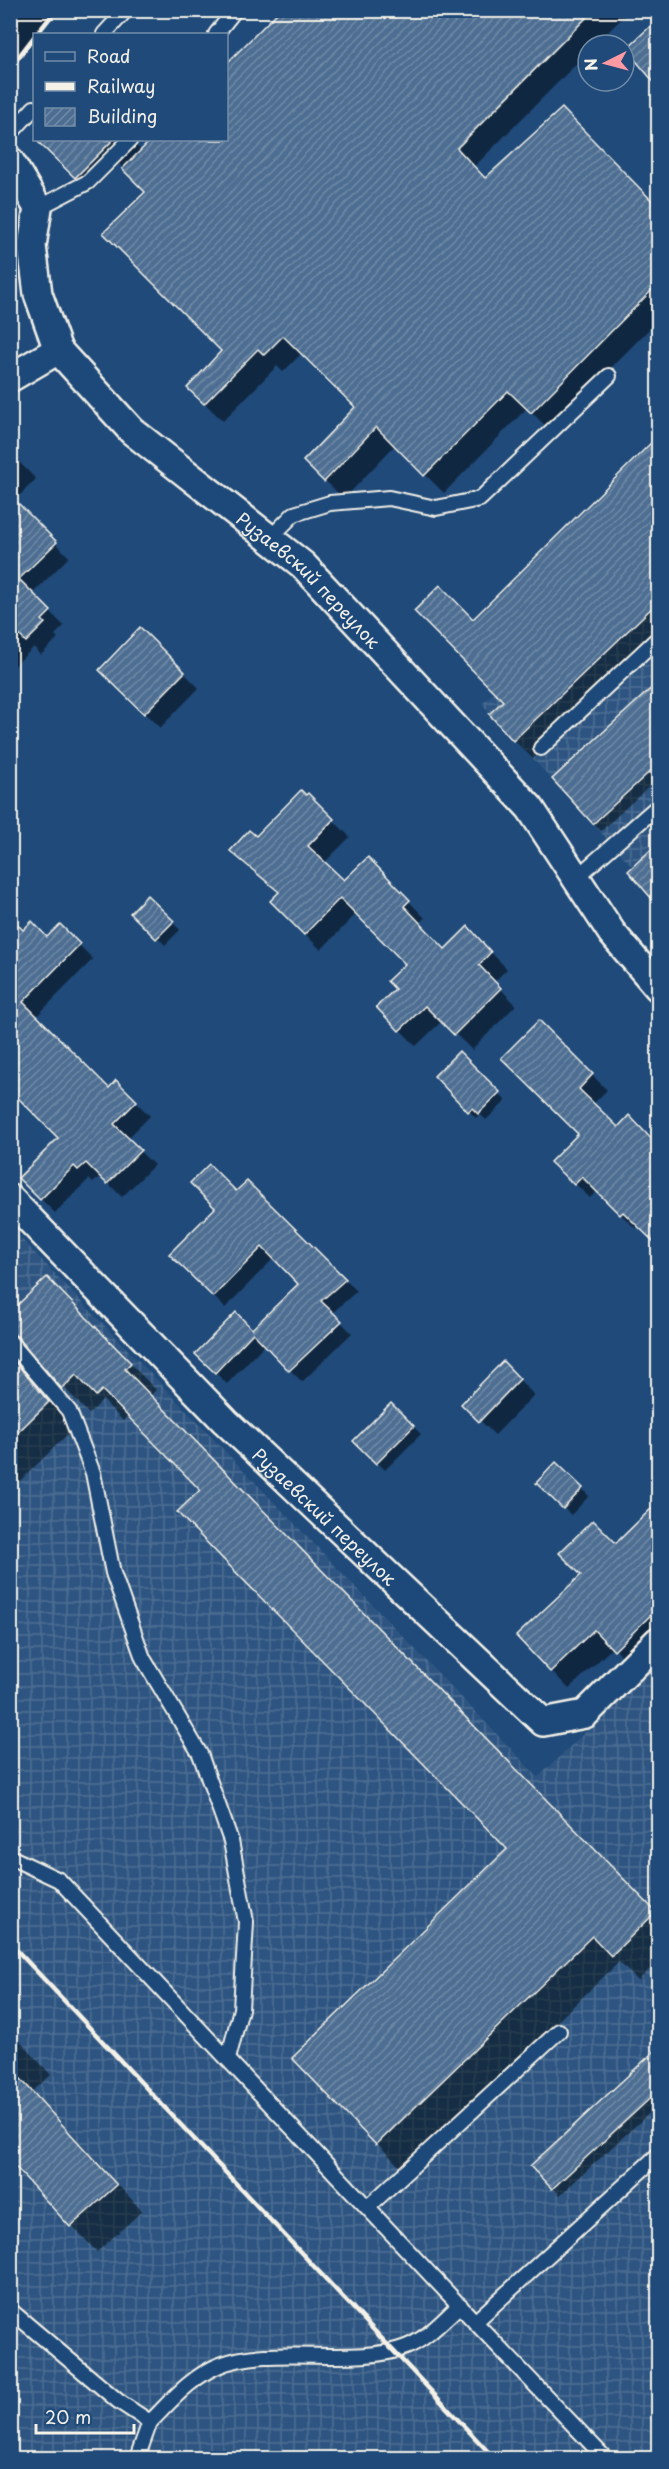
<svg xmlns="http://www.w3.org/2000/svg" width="669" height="2469" viewBox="0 0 669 2469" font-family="'Playpen Sans',sans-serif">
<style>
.industrial{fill:url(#industrial-grid)}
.shadow{fill:#0007}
.building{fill:url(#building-hatch);stroke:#f4f1e8;stroke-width:1.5}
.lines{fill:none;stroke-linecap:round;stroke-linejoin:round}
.service-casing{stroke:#f4f1e8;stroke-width:18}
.minor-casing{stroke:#f4f1e8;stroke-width:32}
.service{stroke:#1f4a7a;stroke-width:14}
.minor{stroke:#1f4a7a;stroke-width:27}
.rail{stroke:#f4f1e8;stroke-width:4.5}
.labels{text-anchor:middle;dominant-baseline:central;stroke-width:4.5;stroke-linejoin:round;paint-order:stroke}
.street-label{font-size:18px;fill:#f4f1e8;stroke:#1f4a7a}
</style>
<defs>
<pattern id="industrial-grid" width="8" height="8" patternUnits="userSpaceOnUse" patternTransform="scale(1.5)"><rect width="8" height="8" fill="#2d5581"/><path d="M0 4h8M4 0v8" fill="none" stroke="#4c6e93"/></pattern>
<pattern id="building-hatch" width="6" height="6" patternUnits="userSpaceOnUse" patternTransform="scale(1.5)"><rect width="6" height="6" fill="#4d6e92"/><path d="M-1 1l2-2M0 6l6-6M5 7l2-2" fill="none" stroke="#708aa6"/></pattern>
</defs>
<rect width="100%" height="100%" fill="#1f4a7a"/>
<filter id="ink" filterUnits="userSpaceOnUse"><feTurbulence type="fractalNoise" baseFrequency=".0167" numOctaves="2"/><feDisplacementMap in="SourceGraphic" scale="12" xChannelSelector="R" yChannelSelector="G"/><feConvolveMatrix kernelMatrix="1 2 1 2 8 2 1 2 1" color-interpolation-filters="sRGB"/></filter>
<g filter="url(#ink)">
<g class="industrial">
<polygon points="658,533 658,881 651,887 482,704"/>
<polygon points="10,1227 538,1777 658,1663 658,2458 11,2458"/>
</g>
<g class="shadow">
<polygon points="10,10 59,10 39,34 34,34 34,40 10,69"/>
<polygon points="282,10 630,10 595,45 588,45 588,52 474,167 485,179 562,110 658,208 658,320 550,430 527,408 444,493 395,445 344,499 305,461 357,407 302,353 283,372 277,366 223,421 189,388 223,351 147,192 119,164 91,192 47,147 55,140 130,140 142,151 153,140 226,140"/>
<polygon points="658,21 658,85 628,49"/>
<polygon points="658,387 658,406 655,403"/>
<polygon points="10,453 36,479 14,501 69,557 32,594 64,626 55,635 58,638 41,655 34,647 10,670"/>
<polygon points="634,462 658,486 658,640 533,759 514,740 505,701 473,621"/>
<polygon points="140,629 199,688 160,728 101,670"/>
<polygon points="658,684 658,778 601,831 554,779"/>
<polygon points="308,795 350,837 324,863 344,882 368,859 425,918 419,924 446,951 484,945 507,969 494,982 516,1005 472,1050 442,1021 416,1046 378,1007 397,989 407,964 357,913 321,950 272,901 279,893 233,851 256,838"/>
<polygon points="658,845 658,902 630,871"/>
<polygon points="147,897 180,930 165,945 132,913"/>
<polygon points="10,915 25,930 47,939 60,926 93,959 36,1017 109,1090 116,1082 150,1116 127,1139 154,1165 122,1197 101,1176 93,1183 89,1179 55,1213 20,1178 60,1138 10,1088"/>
<polygon points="539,1022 607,1090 593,1104 618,1129 644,1132 658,1147 658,1245 638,1226 636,1229 597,1191 590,1198 553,1162 580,1134"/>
<polygon points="459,1053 506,1101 486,1120 480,1114 476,1118 436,1076"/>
<polygon points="247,1183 357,1291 332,1313 352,1333 302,1382 265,1344 227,1384 197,1354 252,1331 300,1284 274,1258 225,1308 172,1254"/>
<polygon points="73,1305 156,1390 150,1396 658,1916 658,1961 638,1981 619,1962 403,2170 294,2058 509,1849 202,1490 129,1415 123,1421 103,1400 89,1414 36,1358 27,1365 28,1375 74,1428 10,1491 10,1315"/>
<polygon points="503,1363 534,1395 495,1435 463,1404"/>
<polygon points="391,1405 421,1434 385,1470 356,1441"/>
<polygon points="556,1464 589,1496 571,1515 538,1483"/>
<polygon points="658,1506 658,1643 634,1668 613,1647 569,1689 518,1636"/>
<polygon points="10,2030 51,2075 33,2091 142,2211 97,2252 10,2159"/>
<polygon points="658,2050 658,2105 560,2195 532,2166"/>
</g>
<g class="building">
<polygon points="280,10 594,10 457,148 485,178 562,108 658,207 658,284 531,413 508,391 424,476 376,427 324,482 303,461 355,407 283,336 264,355 258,349 204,404 187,388 221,351 103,233 145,192 122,169 151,140 226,140 226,64"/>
<polygon points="658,19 658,87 626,49"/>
<polygon points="36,140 113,140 75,178"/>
<polygon points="658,436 658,602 513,741 489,714 503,701 414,611 440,585 473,619"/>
<polygon points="10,495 57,542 19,579 51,611 42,620 45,623 26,642 10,626"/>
<polygon points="140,627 185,672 144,714 99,670"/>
<polygon points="658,682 658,764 593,824 552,779"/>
<polygon points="301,790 306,795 308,793 334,819 308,846 344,880 368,857 410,900 404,906 445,949 468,926 491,952 479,965 501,988 454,1035 425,1006 399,1031 376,1007 395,989 387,981 405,964 340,898 304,935 270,901 279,892 230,851 249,830 256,836"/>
<polygon points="658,843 658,906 628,871"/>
<polygon points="147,895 174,921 156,939 130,913"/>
<polygon points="10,916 23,930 32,921 47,937 60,924 80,944 23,1002 109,1088 116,1080 137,1101 114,1124 141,1150 107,1184 86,1163 78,1170 74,1166 40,1200 18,1178 58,1138 10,1090"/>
<polygon points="539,1020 593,1074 579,1089 618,1127 629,1115 658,1146 658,1246 623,1212 620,1215 582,1177 574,1185 550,1162 578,1134 501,1058"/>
<polygon points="459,1051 500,1092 478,1114 472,1108 468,1112 434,1076"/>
<polygon points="209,1164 236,1191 247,1181 346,1279 321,1301 342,1321 289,1371 253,1333 215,1373 195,1354 236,1312 252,1329 298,1284 262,1247 213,1297 169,1254 215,1208 190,1183"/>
<polygon points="47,1277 131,1363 125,1369 656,1912 611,1956 592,1936 376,2145 292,2058 507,1849 177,1512 200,1490 102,1390 96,1396 76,1375 62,1389 17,1336 10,1333 10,1312"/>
<polygon points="10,1356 49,1402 10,1440"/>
<polygon points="503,1361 520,1379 479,1422 461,1404"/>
<polygon points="391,1403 414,1426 376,1464 353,1441"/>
<polygon points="556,1462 583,1488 563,1509 536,1483"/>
<polygon points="658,1502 658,1608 614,1651 594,1630 550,1672 516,1636 581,1575 559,1553 593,1520 616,1543"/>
<polygon points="658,2048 658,2091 552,2189 530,2166"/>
<polygon points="10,2067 117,2185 70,2227 10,2161"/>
</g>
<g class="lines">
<g class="service-casing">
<g id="service">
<polyline points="104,34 126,10"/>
<polyline points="216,34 235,10"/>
<polyline points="10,134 34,108"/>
<polyline points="38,208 88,182 130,140"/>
<polyline points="269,539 294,514 330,503 389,498 436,508 480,499 609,376"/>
<polyline points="541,748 658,638"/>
<polyline points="576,878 658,806"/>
<polyline points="10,1342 69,1411 93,1473 113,1573 143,1658 200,1754 231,1841 246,1922 241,2009 228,2059"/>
<polyline points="10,1857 59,1880 475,2322 658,2155"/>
<polyline points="368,2207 559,2031"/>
<path d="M10,2310l108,91 32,21c21,-21 42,-46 70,-57 52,-21 134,2 186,-18 21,-8 37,-27 54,-42"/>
<polyline points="475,2322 605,2458"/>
<polyline points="137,2458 150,2422"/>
</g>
</g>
<g class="minor-casing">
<g id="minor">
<path id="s1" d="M10,161l28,47 -6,38 6,48 20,56 74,81 171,134 227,243 82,125 46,54"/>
<polyline points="10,378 58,350"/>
<path id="s2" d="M10,1199l215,222 318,301 42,-8 73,-73"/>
</g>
</g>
<use href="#service" class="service"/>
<use href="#minor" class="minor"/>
<g class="rail">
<polyline points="37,34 56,10"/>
<polyline points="10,68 34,37"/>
<polyline points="10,1943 494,2458"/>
</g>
</g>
</g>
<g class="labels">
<g class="street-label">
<text stroke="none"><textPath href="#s1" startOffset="542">Рузаевский переулок</textPath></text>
<text stroke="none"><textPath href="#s2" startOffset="447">Рузаевский переулок</textPath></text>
</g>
</g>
<rect width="669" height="2469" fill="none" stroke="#1f4a7a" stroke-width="36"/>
<rect x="18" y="18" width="633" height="2433" fill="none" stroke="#f4f1e8" stroke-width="2" filter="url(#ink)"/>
<rect x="33" y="33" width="195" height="108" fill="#1f4a7a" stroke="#748da6" stroke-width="1.5"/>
<rect x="45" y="52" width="30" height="9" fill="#1f4a7a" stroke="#748da6" stroke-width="1.5"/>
<text x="87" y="63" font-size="18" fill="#f4f1e8">Road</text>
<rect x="45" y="82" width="30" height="9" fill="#f4f1e8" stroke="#748da6" stroke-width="1.5"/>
<text x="87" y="93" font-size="18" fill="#f4f1e8">Railway</text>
<rect x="45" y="108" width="30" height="18" fill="url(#building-hatch)" stroke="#748da6" stroke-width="1.5"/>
<text x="87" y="123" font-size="18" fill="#f4f1e8">Building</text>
<g transform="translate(606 63) rotate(264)"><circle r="28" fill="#1f4a7a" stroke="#748da6" stroke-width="1.5"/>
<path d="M0-4.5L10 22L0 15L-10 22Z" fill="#ff9aa2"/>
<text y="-9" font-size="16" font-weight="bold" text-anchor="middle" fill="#f4f1e8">N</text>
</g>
<path d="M36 2424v9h98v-9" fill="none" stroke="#f4f1e8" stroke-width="3"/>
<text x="45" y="2424" font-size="18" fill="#f4f1e8" stroke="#1f4a7a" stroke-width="4.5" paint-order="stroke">20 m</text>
</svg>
